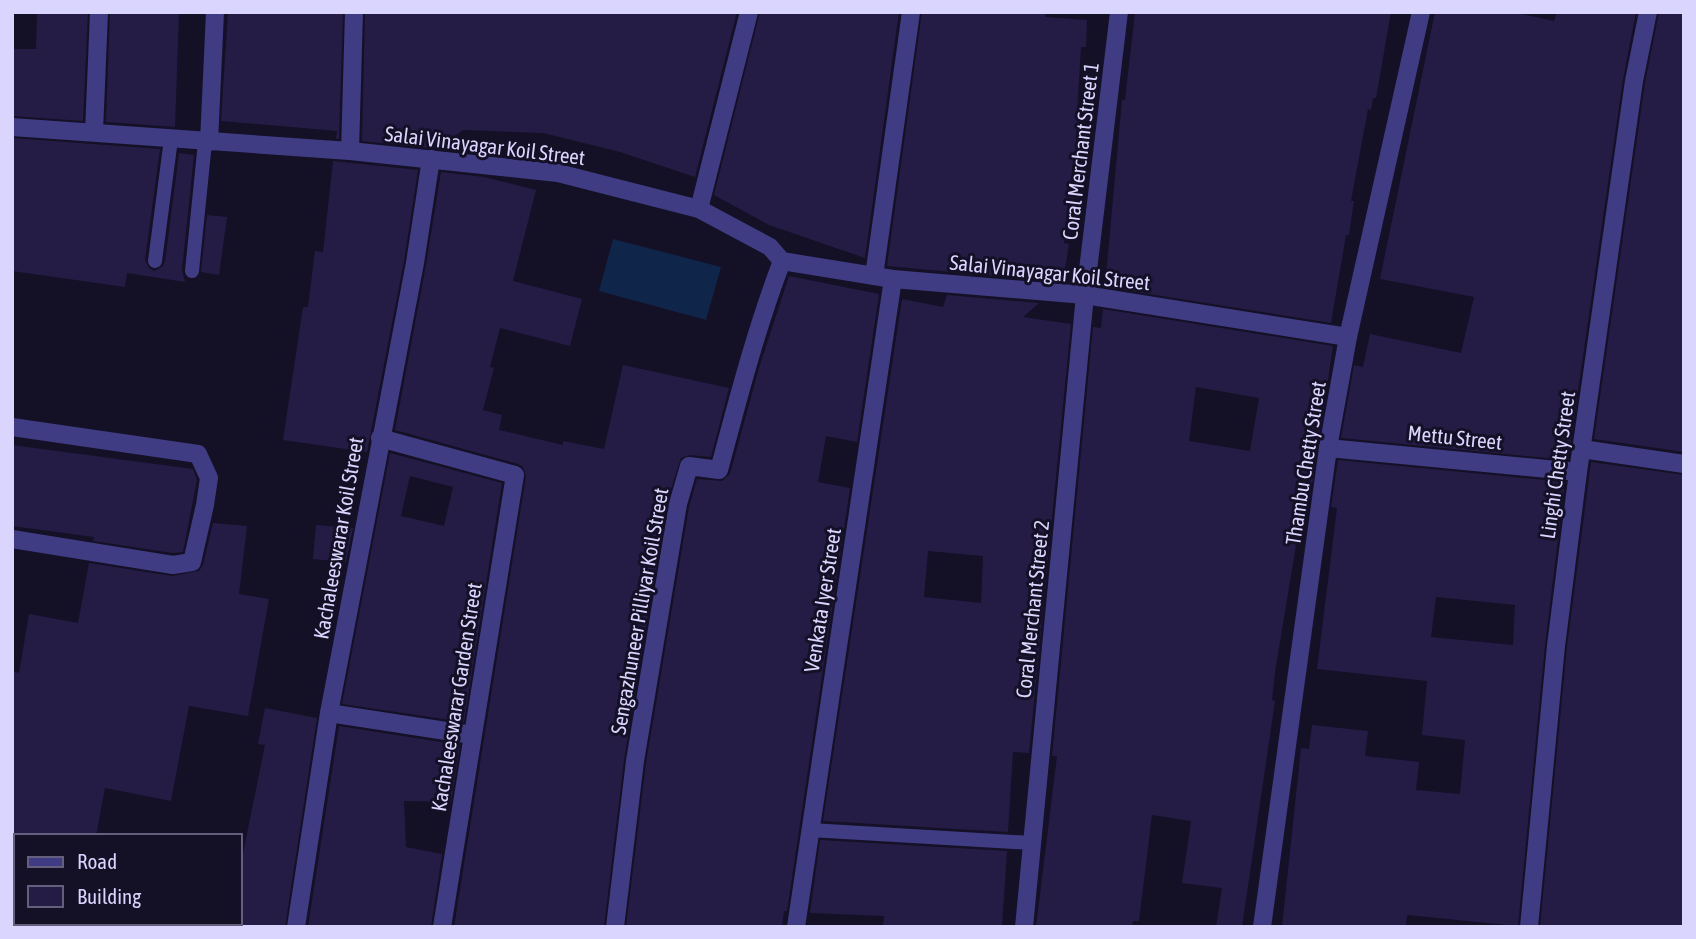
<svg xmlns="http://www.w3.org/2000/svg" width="1696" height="939" viewBox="0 0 1696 939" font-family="'Asap Condensed',sans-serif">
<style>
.water{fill:#10254a}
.building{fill:#251c46;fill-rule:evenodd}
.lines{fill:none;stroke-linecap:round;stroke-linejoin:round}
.service{stroke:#3f3c83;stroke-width:14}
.minor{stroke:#3f3c83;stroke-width:18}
.tertiary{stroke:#3f3c83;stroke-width:18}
.labels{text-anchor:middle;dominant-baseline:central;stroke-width:6;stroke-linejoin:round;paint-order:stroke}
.street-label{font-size:21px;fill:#dad5fe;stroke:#141026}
</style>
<rect width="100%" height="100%" fill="#141026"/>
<polygon class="water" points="613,239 721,267 706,320 599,291"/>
<g class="building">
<polygon points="37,12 88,12 83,121 12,116 13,49 36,49"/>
<polygon points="110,12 179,12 175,127 106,122"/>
<polygon points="228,12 343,12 339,139 336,139 337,131 221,121"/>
<polygon points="365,12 737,12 695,177 620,152 543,133 463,130 449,141 448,150 362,141"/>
<polygon points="760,12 899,12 865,258 769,225 714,195"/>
<polygon points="922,12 1045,12 1045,17 1087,20 1086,47 1081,47 1077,112 1082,112 1080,151 1074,200 1069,200 1064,243 1069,244 1063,282 887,266"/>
<polygon points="1135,12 1391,12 1376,98 1373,98 1371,110 1368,109 1351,201 1354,201 1349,235 1346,235 1331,323 1105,287 1122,100 1125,100"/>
<polygon points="1435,12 1512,12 1554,21 1557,12 1636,12 1623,79 1568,460 1341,438 1354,365 1363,367 1370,334 1461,353 1474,297 1380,279"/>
<polygon points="1659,12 1684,12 1684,452 1594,439 1645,83"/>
<polygon points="12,138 160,149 145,260 149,268 154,271 162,267 165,262 179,153 194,155 182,270 185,282 127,273 125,287 12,271"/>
<polygon points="333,161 418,170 404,261 367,452 283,440 303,307 308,307 315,251 323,252"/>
<polygon points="441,172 484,177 536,190 513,281 582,299 570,346 500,328 490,367 494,368 483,410 502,415 499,430 563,445 563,441 604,449 623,365 729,388 711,457 690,455 681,458 667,501 624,760 604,927 454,927 526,476 523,467 518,464 395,430 426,265"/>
<polygon points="207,215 227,217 219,275 201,272"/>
<polygon points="789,276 879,294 857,442 826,436 818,482 850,488 787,911 784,911 782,927 626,927 646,763 689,507 697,479 722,481 730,474 759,368"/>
<path d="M947,295l92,8 -16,14 48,7 -42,429 -16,-1 -5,80 -185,-11 79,-522 41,8zM928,551l55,5 -2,47 -57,-6z"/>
<path d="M1103,309l230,37 -24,158 -6,-1 -28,169 -3,28 3,1 -33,226h-26l6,-39 -40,-5 9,-62 -39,-6 -13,106h-6l-1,6h-96l21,-171h-5l41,-429 8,1zM1196,387l63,11 -9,53 -61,-10z"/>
<polygon points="12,445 193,469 197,480 183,552 173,553 93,541 94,537 12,526"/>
<path d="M390,453l112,30 -38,239 -122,-18zM410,476l43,11 -9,39 -43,-10z"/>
<path d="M1338,460l227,22 -20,163 -27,281 -111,-11 -1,10h-7v2h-117l19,-179 8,1 3,-24 56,6 -3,25 54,6 -3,28 44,4 5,-54 -43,-5 5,-54 -110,-12 20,-161 -6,-1zM1436,597l79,8 -2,40 -82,-8z"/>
<polygon points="1591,462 1684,475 1684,927 1540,927 1567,647"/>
<polygon points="213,523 247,526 239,594 269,599 248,716 189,706 171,801 105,788 96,836 12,836 12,671 19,673 29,614 78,623 89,563 172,576 199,571 203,565"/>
<polygon points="316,525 353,528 346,562 313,559"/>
<polygon points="265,708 317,718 285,927 240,927 240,868 265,745 258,744"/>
<polygon points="339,726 460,745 451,802 404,801 406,847 442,854 431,927 308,927"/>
<polygon points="820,840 1007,851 1002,927 883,927 884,916 810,913"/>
</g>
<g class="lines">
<g class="service">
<polyline points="155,261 171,139"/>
<polyline points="192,271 205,142"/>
<polyline points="810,830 1032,843"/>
</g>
<g class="minor">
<polyline points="12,127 350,151 558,173 699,209 770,247 782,261 893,279 1085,295 1348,337"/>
<polyline points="94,132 99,12"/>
<polyline points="209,142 215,12"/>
<polyline points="350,151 354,12"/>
<polyline points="699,209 749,12"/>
<polyline points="874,276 911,12"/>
<polyline points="12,427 198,454 209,478 205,505 192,562 173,565 12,539"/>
<polyline points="380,438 515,475 442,927"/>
<polyline points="1328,448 1578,472"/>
<polyline points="1582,449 1684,464"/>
<polyline points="329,713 472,735"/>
<polyline points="12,920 16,920"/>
<polyline points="36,923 58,927"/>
<polyline points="296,927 329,713 415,263 431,159"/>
<path d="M615,927l20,-166 43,-257 11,-38 30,4c19,-71 37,-141 63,-209"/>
<polyline points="796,927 893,279"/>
<polyline points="1024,927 1085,295 1119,12"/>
<polyline points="1529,927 1556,646 1578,472 1634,81 1648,12"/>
</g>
<polyline class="tertiary" points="1262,927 1328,448 1348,337 1421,12"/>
</g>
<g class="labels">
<g class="street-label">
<text transform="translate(485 145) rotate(7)">Salai Vinayagar Koil Street</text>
<text transform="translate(1080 151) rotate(-83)">Coral Merchant Street 1</text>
<text transform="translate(1050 272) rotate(6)">Salai Vinayagar Koil Street</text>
<text transform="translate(1455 437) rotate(6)">Mettu Street</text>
<text transform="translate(1305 463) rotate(-81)">Thambu Chetty Street</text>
<text transform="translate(1557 465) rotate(-82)">Linghi Chetty Street</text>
<text transform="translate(338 538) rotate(-80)">Kachaleeswarar Koil Street</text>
<text transform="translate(822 600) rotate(-81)">Venkata Iyer Street</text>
<text transform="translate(1032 609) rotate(-84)">Coral Merchant Street 2</text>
<text transform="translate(639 611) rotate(-80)">Sengazhuneer Pilliyar Koil Street</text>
<text transform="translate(456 697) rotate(-81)">Kachaleeswarar Garden Street</text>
</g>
</g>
<rect width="1696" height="939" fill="none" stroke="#dad5fe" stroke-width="28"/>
<rect x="14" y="834" width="228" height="91" fill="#141026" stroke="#635f7c" stroke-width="2"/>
<rect x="28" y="857" width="35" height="10" fill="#3f3c83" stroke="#635f7c" stroke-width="2"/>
<text x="77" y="869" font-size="21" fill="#dad5fe">Road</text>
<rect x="28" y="886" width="35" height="21" fill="#251c46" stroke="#635f7c" stroke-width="2"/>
<text x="77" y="904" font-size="21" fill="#dad5fe">Building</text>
</svg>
